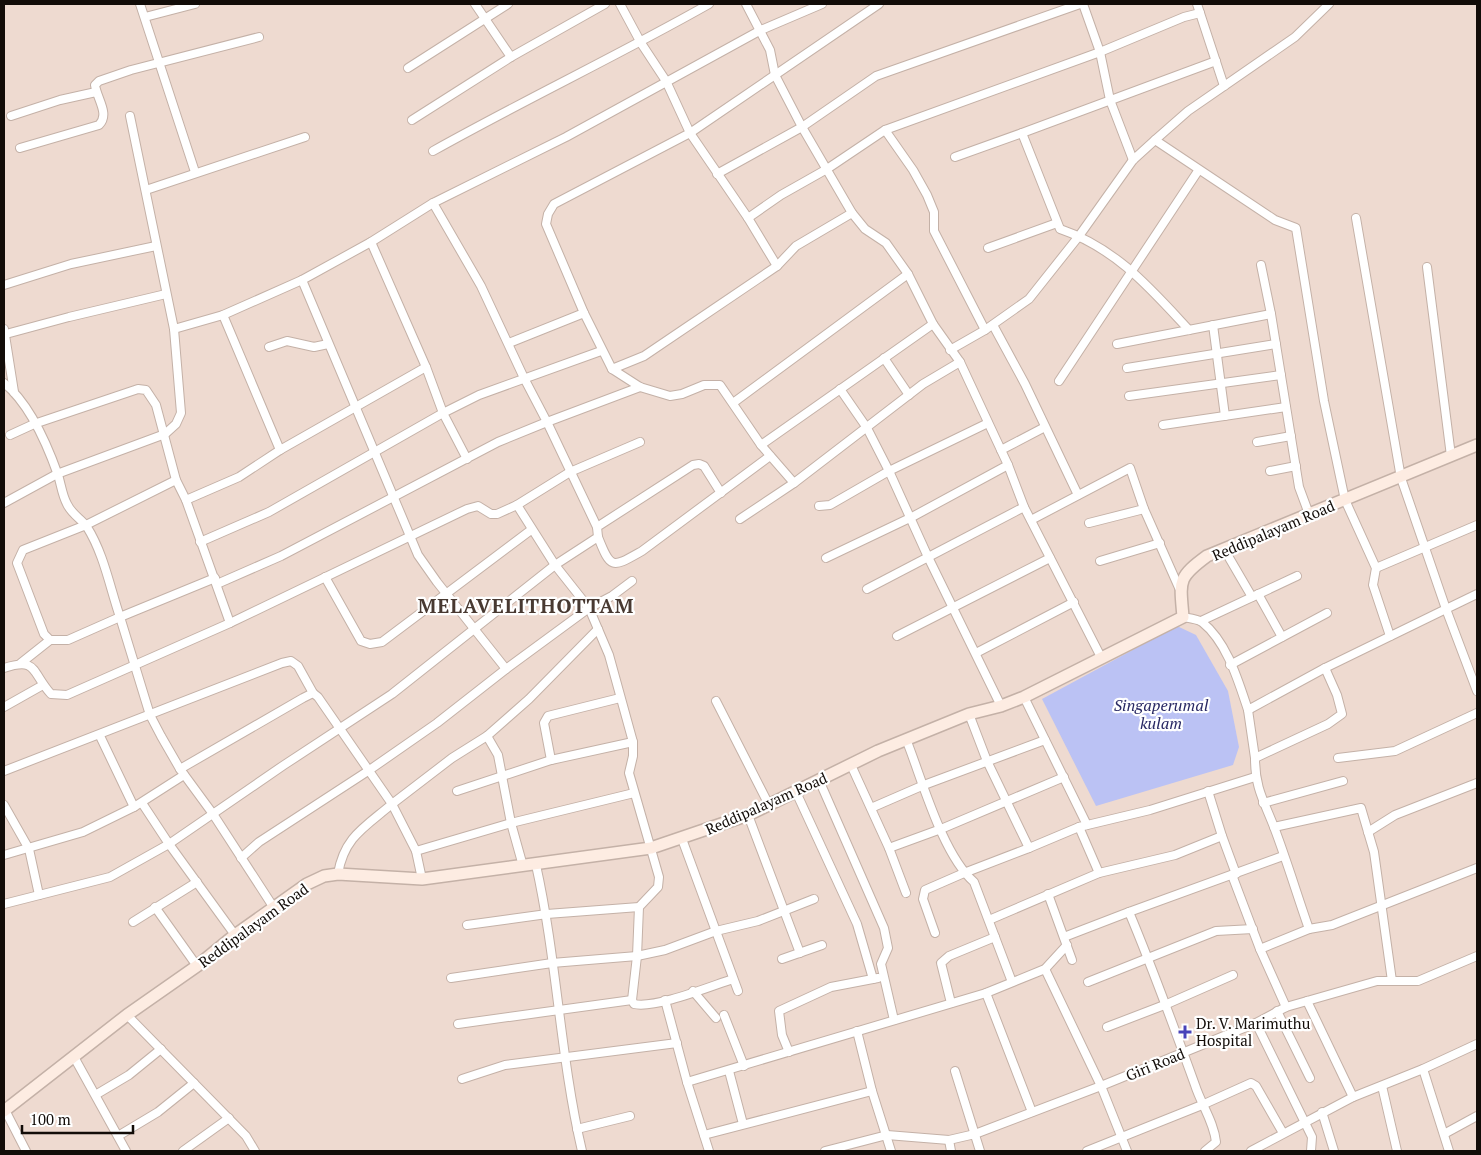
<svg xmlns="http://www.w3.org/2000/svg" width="1481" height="1155" viewBox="0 0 1481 1155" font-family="'PT Serif',serif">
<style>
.water{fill:#bbc2f4}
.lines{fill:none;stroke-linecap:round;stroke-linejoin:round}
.minor-casing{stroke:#c4b1a7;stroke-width:10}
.secondary-casing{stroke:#c4b1a7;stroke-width:14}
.minor{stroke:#fff;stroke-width:8}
.secondary{stroke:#fdece2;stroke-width:11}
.poi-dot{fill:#4843b9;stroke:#fff;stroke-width:2}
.labels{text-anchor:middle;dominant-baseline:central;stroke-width:4.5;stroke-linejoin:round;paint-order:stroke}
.street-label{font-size:15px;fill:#120c08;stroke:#fff}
.poi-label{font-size:15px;fill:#120c08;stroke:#fff;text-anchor:start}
.water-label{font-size:16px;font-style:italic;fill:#282863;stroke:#fff}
.district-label{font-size:20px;font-weight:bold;letter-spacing:1px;fill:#483931;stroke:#fff}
</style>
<rect width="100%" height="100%" fill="#eedad0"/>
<polygon class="water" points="1177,626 1196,635 1228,691 1239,747 1233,765 1096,806 1042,699"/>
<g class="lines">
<g class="minor-casing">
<g id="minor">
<polyline points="140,4 195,172"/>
<polyline points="475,4 511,57"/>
<polyline points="620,4 641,43 666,81 690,133 748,218 777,266"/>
<polyline points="746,4 770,50 775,75 802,127 852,213 865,229 886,243 908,274 933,324 960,362 1008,465 1024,507 1102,659"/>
<polyline points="879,4 690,133 554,204 548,214 546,224 584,313 612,369 640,387 670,396 682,394 704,385 720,385 761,445 933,324"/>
<polyline points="1083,4 1100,52 1110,100 1133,160"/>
<polyline points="1197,4 1224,86"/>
<polyline points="145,17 195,4"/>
<polyline points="408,68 508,4"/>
<polyline points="11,116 60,100 96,92"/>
<polyline points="412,120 511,57 605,4"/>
<polyline points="885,130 913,170 927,195 934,212 934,231 985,330"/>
<polyline points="1155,140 1275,220 1296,228 1324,401 1345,500 1376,568 1373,585 1390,636"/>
<path d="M20,148l79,-23c11,-11 -2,-26 -4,-40l4,-4 32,-11 128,-33"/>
<path d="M433,151c91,-51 186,-96 276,-147"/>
<polyline points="955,157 1022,133"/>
<polyline points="717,174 802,127 876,76 1080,4"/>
<polyline points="146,190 305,137"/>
<polyline points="748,218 781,195 827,169 885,130 1100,52 1184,17 1200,13"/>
<polyline points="371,242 426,367 443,413 467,459"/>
<polyline points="988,248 1057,223"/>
<polyline points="1261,265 1271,314 1299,487 1309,514"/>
<polyline points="1427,267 1451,456"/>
<polyline points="4,285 71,264 156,246"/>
<polyline points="223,315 280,450"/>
<polyline points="993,325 1025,384 1078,495"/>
<polyline points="1213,325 1225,416"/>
<polyline points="4,329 14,392"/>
<polyline points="174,329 223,315 302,280"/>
<path d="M1189,330c-39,-42 -73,-82 -129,-101l-38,-96 194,-72"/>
<polyline points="6,334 69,317 166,294"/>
<polyline points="509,343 584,313"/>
<polyline points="1117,344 1271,314"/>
<polyline points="269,347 287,341 314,347 328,344"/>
<polyline points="950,350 985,330 1029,299 1079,236 1133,160 1155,140 1188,111 1295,37 1329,4"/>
<polyline points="884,358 909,395"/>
<polyline points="1127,368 1276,344"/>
<polyline points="612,369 644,356 777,266 796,246 852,213"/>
<polyline points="1059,381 1198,171"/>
<path d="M4,383c26,21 43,61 54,92 3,9 4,20 9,29 5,11 15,15 20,23 17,27 23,61 33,90l-52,23h-18l-6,-6 -27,-71 6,-13 63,-25 90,-45"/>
<polyline points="840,389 867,428 889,471 928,557 1001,706"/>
<polyline points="1129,396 1281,375"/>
<polyline points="733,403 908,274"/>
<polyline points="1163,425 1286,407"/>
<polyline points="10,435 34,424 138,389 146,390 156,405 176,480 186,500 230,623"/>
<polyline points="1257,442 1291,436"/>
<polyline points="761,445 794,483 923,384 960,362"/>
<polyline points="1001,450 1045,427"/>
<polyline points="1270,471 1296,466"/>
<polyline points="186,500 239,477 280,450 426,367"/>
<polyline points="4,503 57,474 165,434 176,424 181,413 174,329 130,116"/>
<polyline points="819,506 830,505 889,471 988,423"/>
<polyline points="740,519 794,483"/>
<polyline points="1031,520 1130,468 1144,509 1180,590"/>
<polyline points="1089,523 1144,509"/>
<polyline points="597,527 547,422 640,387"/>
<path d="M598,537c13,33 14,31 44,14l128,-95"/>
<polyline points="200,542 269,512 443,413 479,395 601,351"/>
<polyline points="1224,549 1252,597"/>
<polyline points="826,558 912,517 1008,465"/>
<polyline points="1100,561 1160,543"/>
<polyline points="1376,568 1477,525"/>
<polyline points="325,577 361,641 370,644 382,642 531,530"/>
<polyline points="215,578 120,617 150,715 161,736 180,769 213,814 274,908"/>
<polyline points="217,584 281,556 498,442 547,422 524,378 481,286 433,203"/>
<polyline points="867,589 1024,507"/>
<polyline points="1258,594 1282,637"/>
<polyline points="1477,594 1446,609 1477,691"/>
<path d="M1183,617c5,1 14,2 19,5 25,20 36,58 46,88l77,-42 121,-59 -45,-131 -45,-260"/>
<polyline points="1201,621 1297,576"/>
<polyline points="897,636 1050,558"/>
<polyline points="976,653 1074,602"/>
<polyline points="21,663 50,640"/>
<polyline points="1230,665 1327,613"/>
<path d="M4,668c34,-11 27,4 47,26l16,1 163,-72 237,-114 11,-3 13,8h6l20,-9"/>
<path d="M1325,668l12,27 5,19 -14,10 -73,34c0,30 9,43 19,69 13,34 23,68 35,102l23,-4 145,-57"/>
<polyline points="506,669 437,582 418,555 302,280 371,242 433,203 566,137 761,30 822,4"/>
<polyline points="1024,697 1087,825"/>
<polyline points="716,701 769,805"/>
<polyline points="4,707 43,685"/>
<polyline points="1248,710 1255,758"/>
<polyline points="969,714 987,761 1029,848 1079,827 1150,810 1255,777"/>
<polyline points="100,736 134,807"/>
<polyline points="487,736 529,699 598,629"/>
<path d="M906,739c16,40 36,115 68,143l38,100"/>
<polyline points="1338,758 1395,751 1477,713"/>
<polyline points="551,760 544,723 548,716 620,698"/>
<polyline points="851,765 889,848 906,893"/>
<path d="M180,769l123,-71 10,-5 5,4 74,107c-27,23 -48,33 -54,70"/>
<polyline points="4,771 282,663 291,661 298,666 313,693"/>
<polyline points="819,780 884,928 888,948 881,964 894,1020"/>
<polyline points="457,791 551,760 633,742"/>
<polyline points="796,792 857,924 873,979"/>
<polyline points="142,803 169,844 235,935"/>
<polyline points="1263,803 1343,781"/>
<polyline points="4,805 29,849 39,895"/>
<polyline points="871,808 924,785 1045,740"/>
<polyline points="748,815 800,953"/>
<polyline points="1079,827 1099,873"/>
<polyline points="1274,827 1361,808 1374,852 1392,981"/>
<polyline points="1368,832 1395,815 1477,783"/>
<polyline points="1222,836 1236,874"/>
<polyline points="682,839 738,991"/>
<polyline points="889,848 941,829 1064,777"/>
<polyline points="416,851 392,804 452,758 487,736 498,755 511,823 523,866"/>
<polyline points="4,855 83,832 134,807 184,775"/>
<polyline points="241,858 259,842 368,771 437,723 506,669 589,608 612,596 632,581"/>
<path d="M536,865c21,94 24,192 46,286"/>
<polyline points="1232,875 1260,949"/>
<polyline points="422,879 416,851 511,823 634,793"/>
<polyline points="1048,894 1072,960"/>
<polyline points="4,904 110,877 169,844 284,765 392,694 555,565 598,537 597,527 693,465 699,464 704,466 721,493"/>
<polyline points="155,907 197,966"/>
<path d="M639,907l-2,49 -5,44 2,4c21,5 77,-18 99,-25"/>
<polyline points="989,920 1099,873 1175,855 1222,836 1208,791"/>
<polyline points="133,922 197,882"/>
<polyline points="467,925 547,914 639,907 658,887 659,877 629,773 633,756 633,742 609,655 589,608 555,565 517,505 570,472 640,442"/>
<polyline points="935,933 923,899 925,890 964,873 1029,848"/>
<polyline points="1064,937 1129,912"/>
<polyline points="782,959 822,945"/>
<polyline points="1045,969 1101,1086 1127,1151"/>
<polyline points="451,978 552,963 637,956 665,950 716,931 758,921 814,899"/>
<polyline points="1088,982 1216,931 1253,929"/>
<polyline points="693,991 716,1018"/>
<polyline points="986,993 1032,1112"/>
<polyline points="665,1000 687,1082 709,1151"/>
<polyline points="1307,1001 1353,1097"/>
<polyline points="951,1003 941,963 949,956 995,937"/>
<polyline points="1286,1007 1260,949 1309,929"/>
<polyline points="1277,1011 1310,1078"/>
<polyline points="127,1015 246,1136 255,1151"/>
<polyline points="724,1015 744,1066"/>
<polyline points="1256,1023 1312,1137 1311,1151"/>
<polyline points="458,1024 632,1000"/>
<polyline points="1107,1027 1167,1004 1233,975"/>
<polyline points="857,1031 872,1091 891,1151"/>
<polyline points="789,1052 782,1035 779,1011 831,987 878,978"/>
<polyline points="74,1057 126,1151"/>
<polyline points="1423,1069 1449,1151"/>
<polyline points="729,1071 743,1124"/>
<polyline points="955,1071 980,1151"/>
<polyline points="462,1079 505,1065 677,1043"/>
<polyline points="687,1082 986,993 1045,969 1067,945"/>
<polyline points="1382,1086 1397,1151"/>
<polyline points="97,1094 129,1075 161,1049"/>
<polyline points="5,1110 26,1151"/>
<polyline points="1322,1112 1334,1151"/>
<polyline points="577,1129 630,1116"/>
<polyline points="1444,1134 1477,1116"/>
<polyline points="704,1135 872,1091"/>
<polyline points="118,1136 158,1112 194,1083"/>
<polyline points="183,1151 229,1118"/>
<polyline points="825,1151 887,1135 949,1140"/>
<polyline points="951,1151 949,1140 975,1134 1101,1086 1256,1023 1286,1007 1377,981 1418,981 1477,956"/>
<polyline points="1087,1151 1202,1105 1251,1083 1256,1086 1283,1133"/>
<path d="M1205,1151l11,-9c-2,-20 -15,-38 -21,-57 -21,-58 -42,-116 -66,-173l154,-56"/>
<polyline points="1251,1151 1353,1097 1423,1069 1477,1044"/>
</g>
</g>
<g class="secondary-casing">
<path id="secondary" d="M4,1111l123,-96 70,-49 38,-31 72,-51 17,-8 14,-2 84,5 229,-31 97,-33 130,-64 91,-37 32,-8 23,-9 159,-80c-3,-36 -6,-39 24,-61l270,-111"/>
</g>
<use href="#minor" class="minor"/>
<use href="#secondary" class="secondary"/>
</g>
<path class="poi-dot" d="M1182.5 1024.5h5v5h5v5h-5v5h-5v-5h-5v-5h5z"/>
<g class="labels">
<g class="street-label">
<text transform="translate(1273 530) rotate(-23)">Reddipalayam Road</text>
<text transform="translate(766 803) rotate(-24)">Reddipalayam Road</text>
<text transform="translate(253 925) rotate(-36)">Reddipalayam Road</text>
<text transform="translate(1155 1064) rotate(-22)">Giri Road</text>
</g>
<g class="poi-label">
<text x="1196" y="1023">Dr. V. Marimuthu<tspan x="1196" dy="17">Hospital</tspan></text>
</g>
<g class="water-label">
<text x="1161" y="705">Singaperumal<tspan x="1161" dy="18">kulam</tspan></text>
</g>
<g class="district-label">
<text x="526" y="605">MELAVELITHOTTAM</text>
</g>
</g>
<rect width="1481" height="1155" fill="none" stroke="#120c08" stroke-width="10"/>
<path d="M22 1125v8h111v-8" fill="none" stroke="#120c08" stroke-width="2.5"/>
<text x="30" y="1125" font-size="15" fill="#120c08" stroke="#ffffff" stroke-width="4" paint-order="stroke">100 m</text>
</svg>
